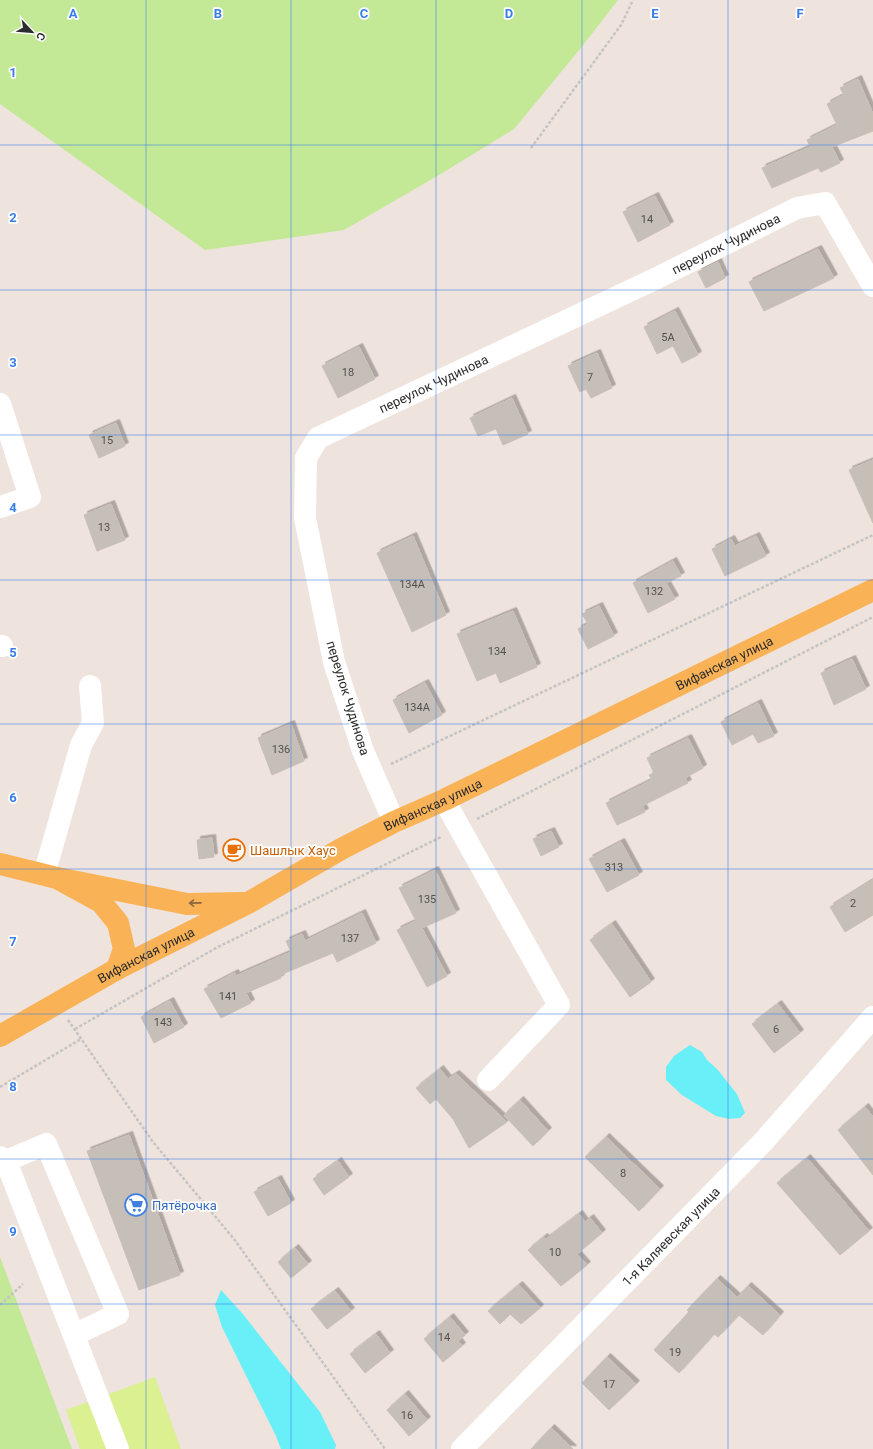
<svg xmlns="http://www.w3.org/2000/svg" width="873" height="1449" viewBox="0 0 873 1449" font-family="Roboto,sans-serif">
<style>
.green{fill:#c3e896}
.pitch{fill:#dbf091}
.water{fill:#69eff7}
.building{fill:#c6bfb8;stroke:#cabfb6;filter:url(#shadow)}
.lines{fill:none;stroke-linecap:round;stroke-linejoin:round}
.path{stroke:#c4c4c4;stroke-width:2.5;stroke-dasharray:3 2;stroke-linecap:butt}
.minor{stroke:#fff;stroke-width:22}
.major{stroke:#fab256;stroke-width:22}
.oneway{stroke:#89683f}
.grid{fill:none;stroke:#387eea;stroke-width:1;stroke-opacity:0.55}
.labels{text-anchor:middle;dominant-baseline:central;stroke-width:3.5;stroke-linejoin:round;paint-order:stroke}
.number-label{font-size:11px;fill:#52514f}
.street-label{font-size:13px;fill:#2c2c2c;stroke:#fff}
.food-label{font-size:13px;fill:#c56008;stroke:#fff;text-anchor:start}
.shop-label{font-size:13px;fill:#366cbe;stroke:#fff;text-anchor:start}
.grid-label{font-size:13px;text-anchor:middle;font-weight:bold;fill:#387eea;stroke:#fff;stroke-width:3.5;stroke-linejoin:round;paint-order:stroke}
</style>
<defs>
<filter id="shadow"><feDropShadow dx="3.5" dy="-3.5" stdDeviation="0" flood-color="#0004"/></filter>
</defs>
<rect width="100%" height="100%" fill="#eee3dd"/>
<g class="green">
<polygon points="0,0 618,0 580,49 514,129 439,175 344,230 205,250 0,104"/>
<polygon points="0,1257 72,1449 0,1449"/>
</g>
<polygon class="pitch" points="155,1377 181,1449 80,1449 66,1410"/>
<g class="water">
<polygon points="690,1045 702,1052 707,1060 717,1069 737,1094 745,1113 740,1118 729,1119 716,1116 682,1095 666,1080 666,1067 674,1056"/>
<polygon points="221,1290 242,1313 320,1412 336,1445 335,1449 281,1449 276,1436 222,1327 215,1305"/>
</g>
<g class="building">
<polygon points="858,79 873,114 873,131 832,147 840,163 821,172 818,168 772,188 762,168 810,147 807,140 837,125 827,104 844,95 840,88"/>
<polygon points="655,196 670,225 638,242 623,212"/>
<polygon points="818,249 834,278 764,311 749,282"/>
<polygon points="718,262 725,278 706,288 698,272"/>
<polygon points="675,311 698,355 682,363 673,346 657,354 644,327"/>
<polygon points="359,347 375,379 338,398 322,366"/>
<polygon points="597,353 612,388 591,398 586,389 580,392 568,366"/>
<polygon points="512,398 528,434 503,445 496,429 478,436 470,418"/>
<polygon points="116,423 125,446 99,458 89,435"/>
<polygon points="873,460 873,523 849,470"/>
<polygon points="111,504 125,540 97,551 84,515"/>
<polygon points="413,536 446,615 412,632 377,553"/>
<polygon points="756,536 766,556 725,576 712,549 731,539 735,546"/>
<polygon points="673,561 681,576 666,583 675,599 648,613 633,583"/>
<polygon points="599,606 614,636 588,649 578,629 588,624 582,614"/>
<polygon points="513,611 537,667 500,683 496,673 477,681 457,634"/>
<polygon points="852,659 866,689 834,705 821,673"/>
<polygon points="425,683 442,715 409,733 393,700"/>
<polygon points="758,703 774,736 758,743 753,734 732,745 721,722"/>
<polygon points="291,724 304,761 272,775 258,738"/>
<polygon points="688,738 703,768 685,778 688,783 642,806 645,812 617,825 606,803 652,780 649,775 654,773 647,758"/>
<polygon points="551,831 559,847 541,856 533,839"/>
<polygon points="212,838 214,857 199,859 197,840"/>
<polygon points="621,842 639,875 607,892 589,859"/>
<polygon points="435,870 456,913 422,928 447,976 427,987 397,930 416,921 399,888"/>
<polygon points="873,880 873,915 845,932 830,907"/>
<polygon points="362,913 376,943 337,962 333,953 280,975 281,978 246,993 251,1003 221,1018 204,989 235,973 236,976 291,952 286,941 302,934 305,941"/>
<polygon points="612,924 651,982 630,997 590,940"/>
<polygon points="170,1001 184,1027 154,1043 141,1017"/>
<polygon points="778,1004 800,1033 774,1053 752,1024"/>
<polygon points="440,1069 448,1079 456,1074 507,1122 469,1148 453,1119 436,1099 430,1104 416,1088"/>
<polygon points="520,1100 548,1131 533,1146 504,1115"/>
<polygon points="865,1107 873,1117 873,1175 838,1130"/>
<polygon points="129,1135 180,1275 139,1290 87,1151"/>
<polygon points="606,1137 660,1189 639,1211 585,1157"/>
<polygon points="807,1158 869,1231 840,1255 777,1183"/>
<polygon points="338,1161 349,1177 324,1195 313,1179"/>
<polygon points="278,1179 291,1203 268,1216 254,1192"/>
<polygon points="579,1214 585,1222 590,1218 602,1233 577,1254 587,1265 561,1286 528,1250 544,1237 546,1239"/>
<polygon points="295,1248 308,1264 291,1278 278,1262"/>
<polygon points="717,1279 737,1297 748,1286 780,1315 763,1335 739,1315 718,1337 714,1334 679,1373 654,1350 689,1312 687,1310"/>
<polygon points="519,1285 540,1308 521,1324 510,1314 500,1324 488,1311"/>
<polygon points="335,1291 351,1311 327,1329 311,1309"/>
<polygon points="450,1317 465,1335 458,1341 462,1346 443,1362 424,1339"/>
<polygon points="376,1334 390,1353 365,1373 350,1354"/>
<polygon points="607,1357 636,1384 609,1410 582,1383"/>
<polygon points="405,1394 427,1420 409,1436 387,1410"/>
<polygon points="551,1428 573,1449 531,1449"/>
</g>
<g class="lines">
<g class="path">
<polyline points="531,148 621,25 633,0"/>
<polyline points="391,764 873,535"/>
<polyline points="477,819 873,617"/>
<polyline points="68,1020 153,1142 234,1239 385,1449"/>
<polyline points="75,1029 216,948 441,837"/>
<polyline points="0,1087 81,1039"/>
<polyline points="0,1305 23,1284"/>
</g>
<g class="minor">
<polyline points="0,404 30,497 0,507"/>
<polyline points="0,646 2,646"/>
<polyline points="444,800 559,1005 488,1080"/>
<path id="s1" d="M394,822l-31,-71 -29,-89 -29,-144 1,-60 12,-20 339,-160 140,-70 28,-5 48,83"/>
<polyline points="44,875 81,745 93,723 90,686"/>
<polyline points="0,1157 6,1161 118,1449"/>
<polyline points="6,1161 46,1144 118,1314 74,1335"/>
<path id="s2" d="M462,1449l301,-307 110,-125"/>
</g>
<g class="major">
<polyline points="0,864 57,878 101,902 118,923 124,949 117,969"/>
<polyline points="57,878 187,904 243,903"/>
<path id="s3" d="M0,1036l117,-67 131,-66 95,-55 51,-26 50,-22 429,-210"/>
</g>
</g>
<defs><path id="oneway-shaft" d="M-6 0H5M1.5-3L5.5 0L1.5 3" fill="none" stroke-width="1.6" stroke-linecap="round" stroke-linejoin="round"/></defs>
<use class="oneway" href="#oneway-shaft" transform="translate(195 903) rotate(179)"/>
<path class="grid" d="M146,0v1449M291,0v1449M436,0v1449M582,0v1449M728,0v1449M0,145h873M0,290h873M0,435h873M0,580h873M0,724h873M0,869h873M0,1014h873M0,1159h873M0,1304h873"/>
<defs>
<g id="cafe-ring" transform="scale(1.15)"><circle r="9.5" fill="#fff" stroke="#e8710a" stroke-width="1.5"/><path d="M-5.5-4.5H6V0H3Q3 3.5 0 3.5H-2.5Q-5.5 3.5-5.5 0ZM3-3.2v2h1.7v-2ZM-6 4.5H4V6H-6Z" fill="#e8710a"/></g>
<g id="supermarket-ring" transform="scale(1.15)"><circle r="9.5" fill="#fff" stroke="#3f7fe0" stroke-width="1.5"/><path d="M-6-5.5h2.5l.6 2H6L4.5 2H-2.5L-4.4-4H-6ZM-1.5 3.2a1.3 1.3 0 1 0 .1 0ZM3 3.2a1.3 1.3 0 1 0 .1 0Z" fill="#3f7fe0"/></g>
</defs>
<g fill-rule="evenodd">
<use href="#cafe-ring" x="234" y="850"/>
<use href="#supermarket-ring" x="136" y="1205"/>
</g>
<g class="labels">
<g class="number-label">
<text x="647" y="219">14</text>
<text x="668" y="337">5А</text>
<text x="348" y="372">18</text>
<text x="590" y="377">7</text>
<text x="107" y="440">15</text>
<text x="104" y="527">13</text>
<text x="412" y="584">134А</text>
<text x="654" y="591">132</text>
<text x="497" y="651">134</text>
<text x="417" y="707">134А</text>
<text x="281" y="749">136</text>
<text x="614" y="867">313</text>
<text x="427" y="899">135</text>
<text x="853" y="903">2</text>
<text x="350" y="938">137</text>
<text x="228" y="996">141</text>
<text x="163" y="1022">143</text>
<text x="776" y="1029">6</text>
<text x="623" y="1173">8</text>
<text x="555" y="1252">10</text>
<text x="444" y="1337">14</text>
<text x="675" y="1352">19</text>
<text x="609" y="1384">17</text>
<text x="407" y="1415">16</text>
</g>
<g class="street-label">
<text stroke="none"><textPath href="#s1" startOffset="853">переулок Чудинова</textPath></text>
<text stroke="none"><textPath href="#s1" startOffset="529">переулок Чудинова</textPath></text>
<text stroke="none"><textPath href="#s3" startOffset="815">Вифанская улица</textPath></text>
<text transform="translate(348 698) rotate(73)">переулок Чудинова</text>
<text stroke="none"><textPath href="#s3" startOffset="491">Вифанская улица</textPath></text>
<text stroke="none"><textPath href="#s3" startOffset="167">Вифанская улица</textPath></text>
<text stroke="none"><textPath href="#s2" startOffset="298">1-я Каляевская улица</textPath></text>
</g>
<g class="food-label">
<text x="250" y="850">Шашлык Хаус</text>
</g>
<g class="shop-label">
<text x="152" y="1205">Пятёрочка</text>
</g>
</g>
<g class="grid-label">
<text x="73" y="18">A</text>
<text x="218" y="18">B</text>
<text x="364" y="18">C</text>
<text x="509" y="18">D</text>
<text x="655" y="18">E</text>
<text x="800" y="18">F</text>
<text x="13" y="77">1</text>
<text x="13" y="222">2</text>
<text x="13" y="367">3</text>
<text x="13" y="512">4</text>
<text x="13" y="657">5</text>
<text x="13" y="802">6</text>
<text x="13" y="946">7</text>
<text x="13" y="1091">8</text>
<text x="13" y="1236">9</text>
</g>
<g transform="translate(32 32) rotate(116)" stroke="#ffffff" stroke-width="3" paint-order="stroke">
<path d="M0-3L7 15L0 10L-7 15Z" fill="#2c2c2c"/>
<text y="-6" font-size="11" font-weight="bold" text-anchor="middle" fill="#2c2c2c">С</text>
</g>
</svg>
